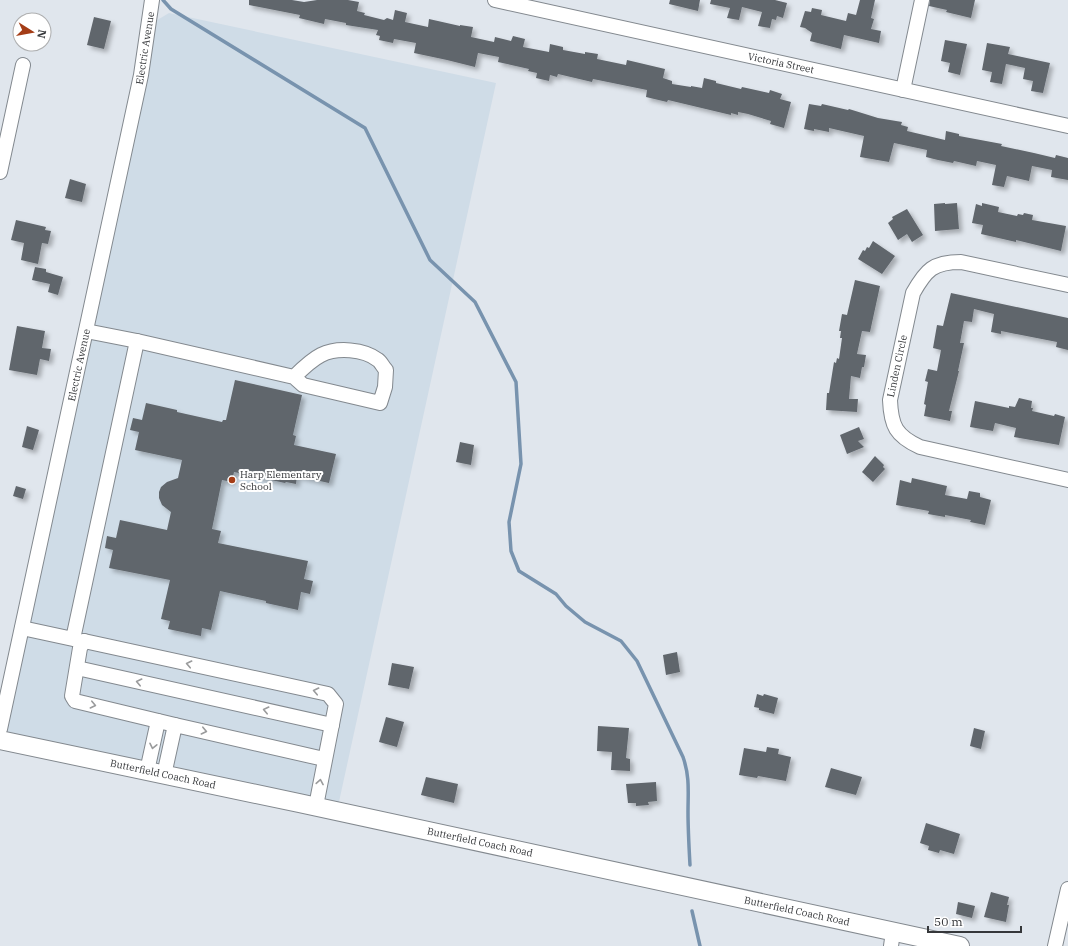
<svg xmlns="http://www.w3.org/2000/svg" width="1068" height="946" viewBox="0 0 1068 946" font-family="'IBM Plex Serif',serif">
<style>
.built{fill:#cfdce7}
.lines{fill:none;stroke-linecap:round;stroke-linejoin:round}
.stream{stroke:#7893ae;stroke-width:3.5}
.building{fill:#60666c;filter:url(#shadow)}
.minor-casing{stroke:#83898f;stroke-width:16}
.major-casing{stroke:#83898f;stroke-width:20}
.minor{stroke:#fff;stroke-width:14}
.major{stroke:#fff;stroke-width:18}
.oneway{stroke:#9a9b9c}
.poi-dot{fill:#a43d17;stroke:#fff;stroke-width:1.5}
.labels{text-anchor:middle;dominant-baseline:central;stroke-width:4;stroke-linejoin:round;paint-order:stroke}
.street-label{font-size:10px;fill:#35373a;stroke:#fff}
.poi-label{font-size:10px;fill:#35373a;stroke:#fff;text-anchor:start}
</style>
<defs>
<filter id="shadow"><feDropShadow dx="3.5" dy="3.5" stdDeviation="2" flood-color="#0004"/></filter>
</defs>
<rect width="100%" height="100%" fill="#e0e6ed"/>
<polygon class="built" points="169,13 496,83 337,811 0,740 149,25"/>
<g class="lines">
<g class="stream">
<path d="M163,0l8,9 194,119 65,132 45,42 41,80 5,82 -12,58 2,29 8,20 37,23 10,12 19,16 36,19 16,20 46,96c7,20 5,35 5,55 0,18 1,35 2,53"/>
<polyline points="692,911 700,946"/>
</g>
</g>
<g class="building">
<polygon points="249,0 292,0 304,2 317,0 348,0 359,2 357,11 365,13 364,15 384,20 387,18 393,20 395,10 407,13 405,22 428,27 429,19 460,26 460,25 473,27 471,37 494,42 495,37 511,41 513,36 525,39 523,47 549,52 550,44 563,47 563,50 585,54 585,52 598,54 597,59 626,65 627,60 665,69 663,78 672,81 672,84 691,87 691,86 702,88 704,78 716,81 716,83 741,89 742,87 769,93 770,90 782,94 780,99 791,102 784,128 770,124 771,121 748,114 738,112 738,115 731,113 731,115 668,100 667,102 646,97 647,90 593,79 592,82 558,74 557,77 550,75 549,81 536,78 537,73 528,71 529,69 498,62 499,57 478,53 475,67 447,60 414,53 416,43 394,39 393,43 379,40 380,36 376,35 378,30 346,25 346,23 325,19 324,24 299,18 300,15 249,5"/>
<polygon points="670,0 700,0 698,11 669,4"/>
<polygon points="711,0 775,0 787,3 783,18 777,16 776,20 772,19 770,28 758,26 762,12 742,7 739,20 727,18 730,8 710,4"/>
<polygon points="860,0 875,0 871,18 874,19 871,29 881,31 879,43 844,35 841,49 810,41 812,33 805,28 800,27 805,11 811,12 812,8 822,10 821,15 846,21 848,13 856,15"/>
<polygon points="930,0 975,0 971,18 946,12 947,10 929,6"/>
<polygon points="94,17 111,21 104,49 87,45"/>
<polygon points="945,40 967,44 960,75 948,72 950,63 941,61"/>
<polygon points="987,43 1010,47 1008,54 1050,63 1043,93 1031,91 1033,81 1023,79 1025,68 1006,64 1002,84 990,82 992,72 982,70"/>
<polygon points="809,104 821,106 822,104 848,110 849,109 878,118 902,122 901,125 908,127 907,131 945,140 946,131 959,134 959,136 1002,144 1001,146 1034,153 1055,158 1056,155 1068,158 1068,180 1051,177 1052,170 1032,166 1029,181 1007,176 1004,187 992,185 996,165 977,161 976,166 954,161 953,163 938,160 926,157 927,150 894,143 889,162 860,157 864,136 829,128 829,132 814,129 814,131 804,129"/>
<polygon points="70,179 86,184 82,202 65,198"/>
<polygon points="945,203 945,204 957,203 959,229 935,231 934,204"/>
<polygon points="982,203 999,207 998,212 1017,216 1018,214 1023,215 1024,213 1033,215 1032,220 1066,226 1061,251 1016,240 1016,242 981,234 983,225 972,223 976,204 982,206"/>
<polygon points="907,209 923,235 912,242 907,234 898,240 888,223 893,219 892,217"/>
<polygon points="16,220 46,227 45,230 51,231 48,244 42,243 38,264 21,260 24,243 11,240"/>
<polygon points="873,241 895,256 882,274 858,259 863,250 865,251 867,247 869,248"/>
<polygon points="35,267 46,269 46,272 63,277 58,295 48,292 50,284 32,280"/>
<polygon points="855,280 880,286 870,332 862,331 857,354 866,355 864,367 862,367 860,378 851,376 849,399 858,399 857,412 826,410 827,393 829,393 834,362 836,363 837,358 839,359 842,338 840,338 841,331 839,331 842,314 847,315"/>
<polygon points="951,293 1068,318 1068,350 1056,347 1057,342 1006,332 1001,331 1001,334 991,332 994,314 974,309 972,322 964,321 960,343 964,343 958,371 959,371 949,411 952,411 950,421 924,416 926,405 924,404 928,382 925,381 928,369 937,371 941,350 933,348 937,325 943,326"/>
<polygon points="17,326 45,331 42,348 51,349 49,361 40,359 37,375 9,370"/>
<polygon points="235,380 302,395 293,435 296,436 294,445 336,454 329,483 297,476 296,484 286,482 285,483 234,472 232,482 222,480 212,529 221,531 218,543 308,561 304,579 313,581 310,594 301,592 298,610 266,603 266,601 220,591 211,630 202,628 201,636 168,629 170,621 161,619 170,580 109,568 113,550 105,548 107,536 116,538 120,520 167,530 171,512 162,505 159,498 159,492 161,487 167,482 178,478 182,460 135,450 139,432 130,430 133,418 142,420 146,403 177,410 177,412 222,422 223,420 226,420"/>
<polygon points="1019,398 1032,401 1031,408 1033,408 1032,411 1054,416 1055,414 1065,417 1059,445 1014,437 1016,428 995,423 993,431 970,427 975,401 1009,408 1009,406 1015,407"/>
<polygon points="27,426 39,430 33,450 22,447"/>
<polygon points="859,427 864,439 858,441 864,447 847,454 840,435"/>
<polygon points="460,442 474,445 471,465 456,462"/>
<polygon points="875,456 884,465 883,467 885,469 873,482 862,472"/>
<polygon points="912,478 947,486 945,495 967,499 969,491 980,493 980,497 991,500 985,525 970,522 971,520 945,515 945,517 928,514 929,511 896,505 900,480 911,483"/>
<polygon points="16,486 26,489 23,499 13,496"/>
<polygon points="677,652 680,672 666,675 663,655"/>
<polygon points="392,663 414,667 409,689 388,685"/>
<polygon points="757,694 763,696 764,694 778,698 774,714 759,710 759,708 754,707"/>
<polygon points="386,717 404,722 397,747 379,742"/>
<polygon points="598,726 629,728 626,758 630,759 630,771 611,770 612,752 597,751"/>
<polygon points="974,728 985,731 981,749 970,746"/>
<polygon points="767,747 779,749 778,754 791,757 786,781 758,776 757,778 739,775 744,748 766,752"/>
<polygon points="831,768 862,777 856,795 825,787"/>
<polygon points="426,777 458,784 454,803 421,795"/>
<polygon points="656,782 657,801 648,802 649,805 636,806 636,803 628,803 626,784"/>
<polygon points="926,823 960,834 954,854 940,850 939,853 928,850 929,846 920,843"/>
<polygon points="991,892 1009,897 1007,905 1009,905 1006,922 984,917"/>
<polygon points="958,902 975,906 972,918 956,914"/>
</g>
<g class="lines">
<g class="minor-casing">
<g id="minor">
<polyline points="495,0 1068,126"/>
<polyline points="903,90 922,0"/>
<polyline points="0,172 23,65"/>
<path d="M1068,285l-107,-23c-28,0 -35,8 -48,31l-23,107c1,26 6,36 30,47l148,33"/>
<path d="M86,331l51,10 157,36 9,8 77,18 5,-16 1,-17c-3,-3 -5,-8 -8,-10 -14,-11 -41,-13 -57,-5 -10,5 -19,14 -27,22"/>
<polyline points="22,628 73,639 137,341"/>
<polyline points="84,641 328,694 336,704 316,806"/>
<polyline points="84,641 80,648 72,696 75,701 175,725"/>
<polyline points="77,668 332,725"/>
<polyline points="0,729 141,75 152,0"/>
<polyline points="147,771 158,721"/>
<polyline points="164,775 175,725 324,759"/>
<polyline points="891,946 893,932"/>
<polyline points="1055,946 1068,889"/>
</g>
</g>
<g class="major-casing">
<polyline id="major" points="0,740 299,803 960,946"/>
</g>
<use href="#minor" class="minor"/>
<use href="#major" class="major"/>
</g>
<defs><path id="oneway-chevron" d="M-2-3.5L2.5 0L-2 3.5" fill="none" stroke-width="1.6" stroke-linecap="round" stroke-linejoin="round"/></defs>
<g class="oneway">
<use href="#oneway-chevron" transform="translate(189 664) rotate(-168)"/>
<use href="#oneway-chevron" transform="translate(139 682) rotate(-167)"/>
<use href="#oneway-chevron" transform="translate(316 691) rotate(-168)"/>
<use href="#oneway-chevron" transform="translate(93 705) rotate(13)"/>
<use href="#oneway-chevron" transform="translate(266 710) rotate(-167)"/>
<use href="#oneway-chevron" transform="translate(204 731) rotate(13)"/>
<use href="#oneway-chevron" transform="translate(153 746) rotate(102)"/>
<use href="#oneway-chevron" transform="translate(320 782) rotate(-80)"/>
</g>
<circle class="poi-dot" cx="232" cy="480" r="4"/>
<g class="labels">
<g class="street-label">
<text transform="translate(145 48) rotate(-81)">Electric Avenue</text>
<text transform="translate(781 63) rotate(12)">Victoria Street</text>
<text transform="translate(79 365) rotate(-78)">Electric Avenue</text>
<text transform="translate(897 366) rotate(-78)">Linden Circle</text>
<text transform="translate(163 774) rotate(12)">Butterfield Coach Road</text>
<text transform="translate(480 842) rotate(12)">Butterfield Coach Road</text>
<text transform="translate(797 911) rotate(12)">Butterfield Coach Road</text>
</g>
<g class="poi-label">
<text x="240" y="474">Harp Elementary<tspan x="240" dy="12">School</tspan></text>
</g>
</g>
<g transform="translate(32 32) rotate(101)"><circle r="19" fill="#ffffff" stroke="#aeafb0"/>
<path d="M0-3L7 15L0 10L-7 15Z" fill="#a43d17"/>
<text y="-6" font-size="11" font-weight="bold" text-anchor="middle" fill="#35373a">N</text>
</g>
<path d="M928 926v6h93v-6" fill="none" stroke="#35373a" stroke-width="2"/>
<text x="934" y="926" font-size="12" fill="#35373a" stroke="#ffffff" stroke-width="3" paint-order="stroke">50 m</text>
</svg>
